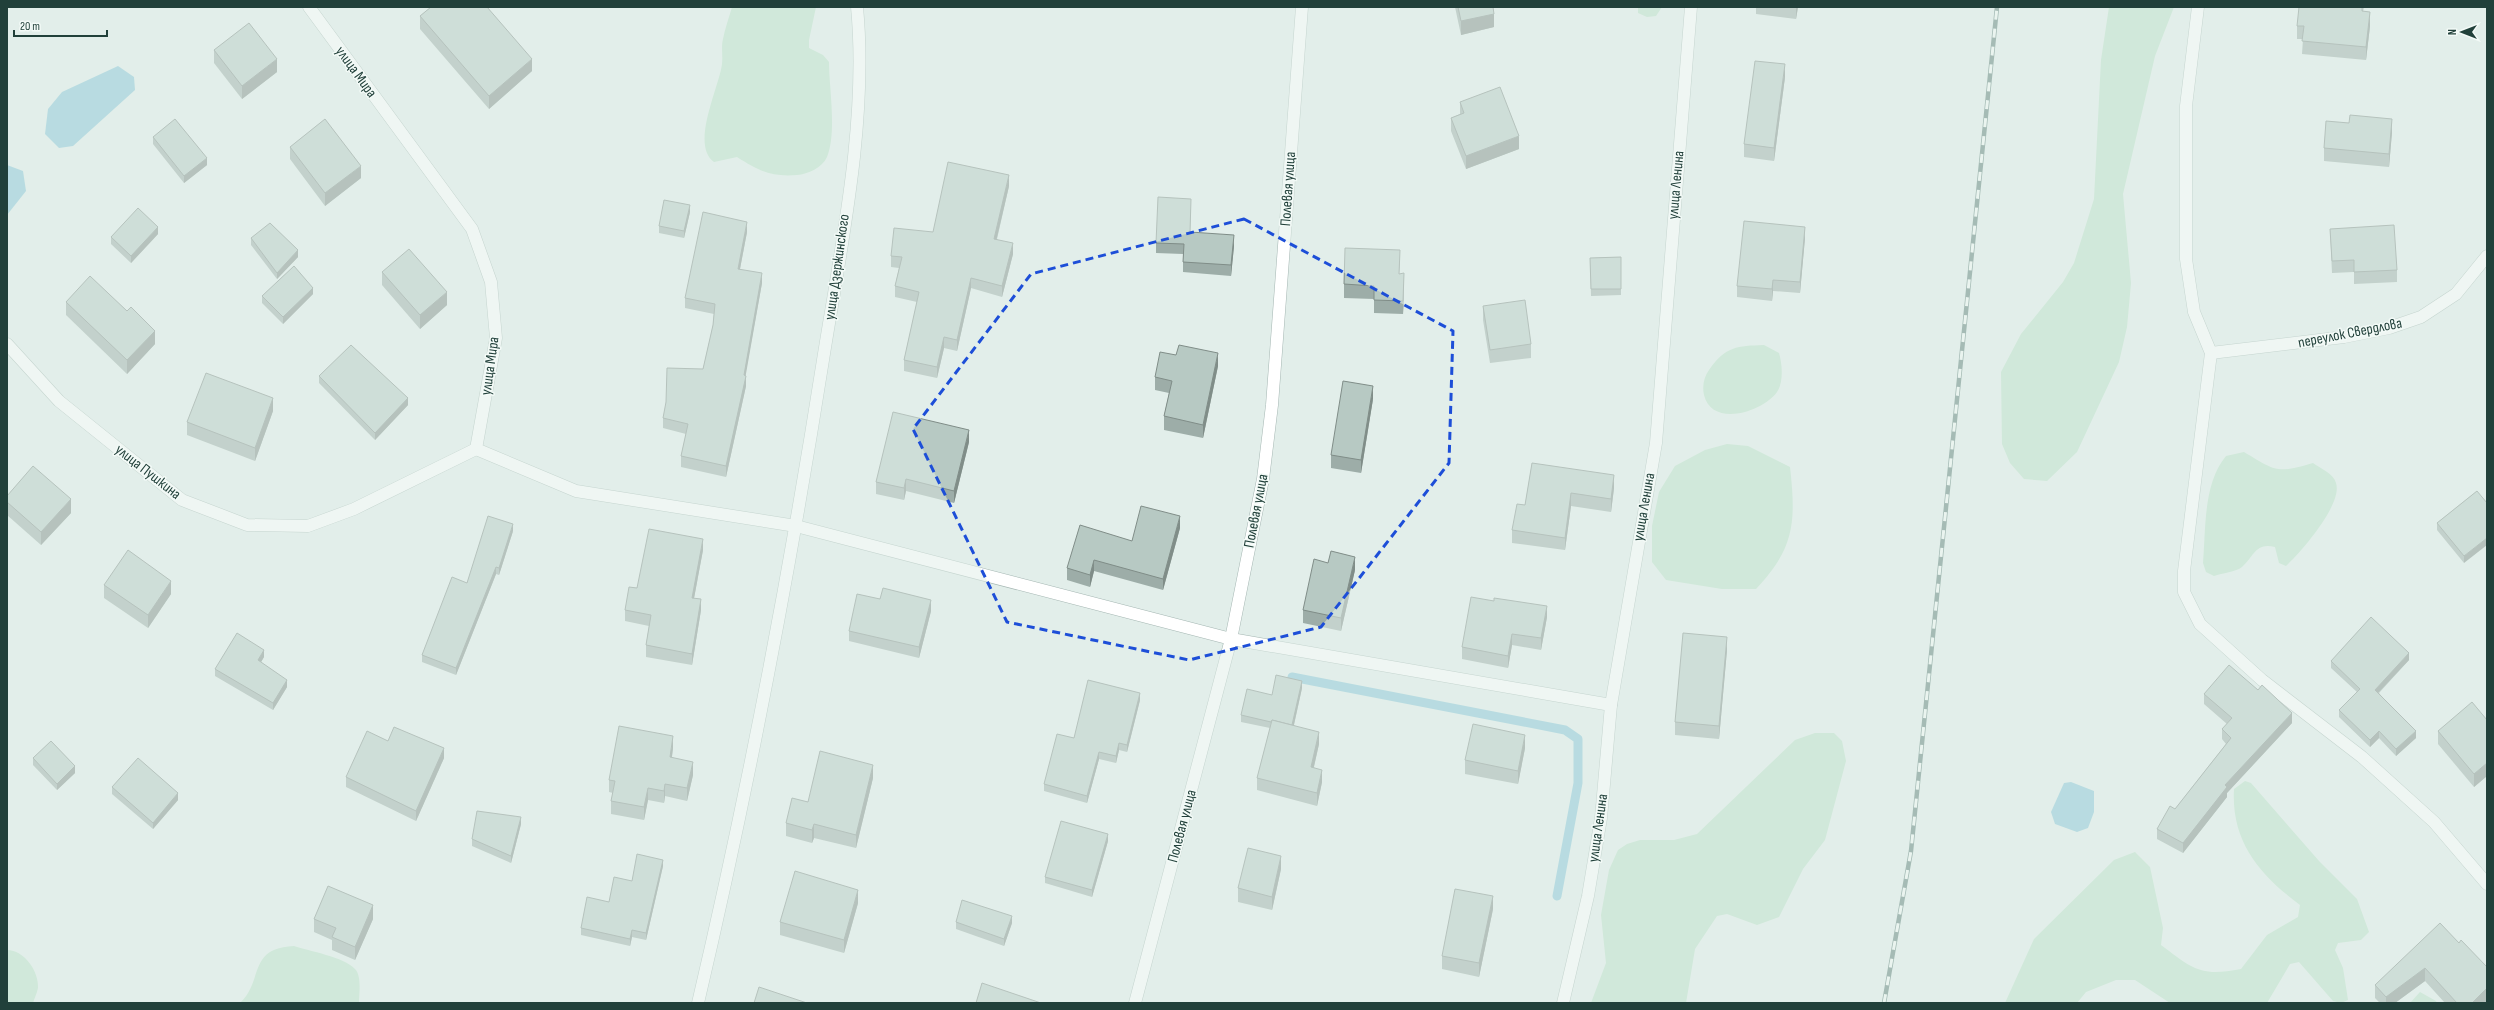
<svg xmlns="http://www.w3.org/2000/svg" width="2494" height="1010" viewBox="0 0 2494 1010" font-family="'Sofia Sans Condensed',sans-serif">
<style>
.green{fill:#bae0c7}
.water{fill:#86c4d7}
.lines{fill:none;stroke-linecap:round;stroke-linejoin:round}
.stream{stroke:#86c4d7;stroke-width:9}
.street-casing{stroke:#a4b6b2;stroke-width:13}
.street{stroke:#fff;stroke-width:12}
.rail-casing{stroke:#5b7c76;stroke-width:4.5}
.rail{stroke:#f3faf7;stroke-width:3;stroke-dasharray:9;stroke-linecap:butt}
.wall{fill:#9dada8}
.shaded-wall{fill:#808d88}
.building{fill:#b7c9c3;stroke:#808d88}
.marked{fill:none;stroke:#1d4ed8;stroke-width:3;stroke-dasharray:8 5;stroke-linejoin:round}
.labels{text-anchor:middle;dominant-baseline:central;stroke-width:3;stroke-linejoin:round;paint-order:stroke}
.street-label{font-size:15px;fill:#21403a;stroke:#f3faf7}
</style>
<rect width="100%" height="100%" fill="#e2eeea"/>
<g class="green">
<path d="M732,7h84l-7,33v8l14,7 6,7c0,26 8,70 -2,95 -5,11 -19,17 -30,18 -26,2 -38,-4 -60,-18l-23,5c-24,-17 5,-74 8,-98 1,-8 -1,-17 1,-25 2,-11 6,-21 9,-32z"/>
<polygon points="1638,7 1662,7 1656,16 1647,17 1638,13"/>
<polygon points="2109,7 2174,7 2155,56 2123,194 2131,283 2127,327 2119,362 2077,452 2047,481 2024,479 2010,463 2002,444 2001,372 2021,334 2063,282 2074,263 2094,199 2101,60"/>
<path d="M1764,345l15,8c3,10 5,29 -2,39 -14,20 -65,36 -73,3 -2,-9 0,-18 5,-25 17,-24 28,-24 55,-25z"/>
<path d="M1727,444l21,2 42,21c6,54 5,81 -34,122h-34l-56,-9 -14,-18v-36l7,-34 16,-26 30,-16z"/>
<path d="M2244,452c32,19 32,22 69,11 7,5 21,11 23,20 7,21 -35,69 -50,83l-7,-3 -4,-16c-20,-5 -21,10 -33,20 -6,5 -20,6 -28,9l-8,-4 -3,-9c3,-35 0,-79 23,-107z"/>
<polygon points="1815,733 1834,733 1842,741 1846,761 1825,840 1803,869 1779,917 1757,925 1727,914 1717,916 1695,949 1686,1003 1591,1003 1606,963 1601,915 1609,870 1618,850 1627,844 1640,840 1674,840 1697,834 1795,740"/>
<path d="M2245,781l6,2 68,78 38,38 12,33 -8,8 -23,3 -3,7 8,18 5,32 -7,3 -8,-2 -34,-39 -9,2 -23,39h-97l-35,-23h-19l-30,12 -9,11h-72l29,-64 80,-79 21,-8 15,15 13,61 -2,17c32,24 39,32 80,24l26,-34 31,-18 2,-12c-40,-30 -69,-63 -66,-116z"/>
<path d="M294,946c15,5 50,11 61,23 7,7 4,25 4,34h-119c24,-22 7,-55 54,-57z"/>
<path d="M7,950c17,0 32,21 31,38 -1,5 -4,11 -5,15h-26z"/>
<polygon points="2420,992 2436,1001 2437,1003 2410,1003"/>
</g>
<g class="water">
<polygon points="118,66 134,77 135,90 73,146 59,148 45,134 48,109 62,92"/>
<polygon points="7,165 23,171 26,191 7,215"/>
<polygon points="2071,782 2094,791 2094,812 2088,828 2077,832 2055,824 2051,812 2064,783"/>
</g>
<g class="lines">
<polyline class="stream" points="1292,677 1565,730 1578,739 1578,783 1557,896"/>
<g class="street-casing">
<g id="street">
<polyline points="309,7 472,229 491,282 496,338 476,449 576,491 796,526 1231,639 1611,705"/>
<polyline points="2198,7 2186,106 2186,259 2194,312 2211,353 2184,571 2184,592 2200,624 2262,680 2362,757 2434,822 2487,884"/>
<polyline points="7,344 59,401 182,500 247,525 308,526 354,509 476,449"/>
<polyline points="2211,353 2344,337 2389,328 2421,317 2456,294 2487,256"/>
<path d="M698,1003c50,-213 91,-427 125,-643 18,-113 45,-240 34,-353"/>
<polyline points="1135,1003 1231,639 1263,479 1272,405 1302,7"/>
<polyline points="1563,1003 1588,896 1601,818 1611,705 1656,443 1691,7"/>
</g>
</g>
<use href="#street" class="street"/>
<g class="rail-casing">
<polyline id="rail" points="1884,1003 1911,851 1997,7"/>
</g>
<use href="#rail" class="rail"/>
</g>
<g class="wall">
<polygon points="431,7 489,7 488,8 532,71 489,109 420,29 420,16"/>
<polygon points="1455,7 1493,7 1494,27 1461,35"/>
<polygon points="1756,7 1798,7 1796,19 1756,14"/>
<polygon points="2364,7 2363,12 2370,26 2366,60 2302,54 2303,39 2297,39 2297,26"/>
<polygon points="214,50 277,72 242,99 214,63"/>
<polygon points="1785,77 1774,161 1744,157 1744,144"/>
<polygon points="1460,102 1519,149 1466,169 1451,131 1451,118 1460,114"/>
<polygon points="2392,132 2389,167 2324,161 2324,148"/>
<polygon points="153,137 207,165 184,183 153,144"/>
<polygon points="290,147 361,178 325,206 290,159"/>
<polygon points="1009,186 997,239 1013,254 1002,297 971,288 957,351 944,348 937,378 904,371 904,360 917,302 895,297 895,286 899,268 891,267 891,256 933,232"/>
<polygon points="1191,209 1190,232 1234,246 1231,276 1183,272 1183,254 1156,253 1156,243"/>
<polygon points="690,212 684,238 659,233 659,226"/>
<polygon points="2330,229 2397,270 2397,282 2354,284 2354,272 2332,273"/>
<polygon points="747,232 740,269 762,283 745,376 746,386 726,477 681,467 681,456 686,434 663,428 663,418 703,369 713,325 714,314 685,308 685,298"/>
<polygon points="158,234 131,263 111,244 111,237"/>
<polygon points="251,238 298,257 277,279 251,245"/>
<polygon points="1805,238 1800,293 1773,291 1772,301 1737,297 1737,286"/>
<polygon points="1621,257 1621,295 1591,296 1590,258"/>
<polygon points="1400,263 1399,274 1404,287 1403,314 1374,313 1374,299 1344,298 1344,284"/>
<polygon points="382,272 447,305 420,329 382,285"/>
<polygon points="313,294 283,324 262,303 262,296"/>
<polygon points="66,302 155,344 127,374 66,315"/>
<polygon points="1483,306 1531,344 1531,358 1490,363 1483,320"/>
<polygon points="1218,366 1203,438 1164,430 1164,416 1169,393 1155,390 1155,377"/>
<polygon points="319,376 408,405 375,440 319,383"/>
<polygon points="1373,399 1361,473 1331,468 1331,455"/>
<polygon points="273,411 255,461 187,435 187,422"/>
<polygon points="969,442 954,503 906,491 904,500 876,494 876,482"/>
<polygon points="1532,463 1614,488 1611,512 1571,506 1565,550 1512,543 1512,530 1525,505"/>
<polygon points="2477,491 2464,563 2437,530 2437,523"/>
<polygon points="7,496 71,513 41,545 7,515"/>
<polygon points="1180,528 1163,590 1094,571 1090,587 1067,580 1067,568 1132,541"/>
<polygon points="513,531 499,575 496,574 456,675 422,662 422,655 467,583"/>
<polygon points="703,550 694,598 701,610 692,665 646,657 646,645 649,626 625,621 625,610 637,588"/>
<polygon points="1355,570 1341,631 1303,623 1303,610"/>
<polygon points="104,585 171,594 148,628 104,598"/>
<polygon points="931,611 919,658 849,641 849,631"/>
<polygon points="1547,617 1541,650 1512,645 1508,668 1462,659 1462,647"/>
<polygon points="1727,650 1719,739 1675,735 1675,722"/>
<polygon points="264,657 261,662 287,687 273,710 215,676 215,669"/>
<polygon points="2409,660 2379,693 2416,738 2396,756 2379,738 2370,747 2339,717 2339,710 2357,692 2331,668 2331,661"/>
<polygon points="1302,688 1294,725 1319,744 1314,767 1322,782 1317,806 1257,790 1257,778 1270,728 1241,722 1241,715 1272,695"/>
<polygon points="2204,694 2292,723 2227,793 2227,797 2183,853 2157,839 2157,829 2175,809 2226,744 2222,739 2222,729 2227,724 2204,704"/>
<polygon points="1140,700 1127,752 1119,750 1116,763 1099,759 1087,803 1044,791 1044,784 1074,738"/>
<polygon points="2487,720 2487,776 2474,787 2438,744 2438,731"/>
<polygon points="388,741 444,758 416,821 346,787 346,777"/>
<polygon points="673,748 672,757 693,775 687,801 665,796 664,803 648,800 644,820 611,814 611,801 613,793 609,792 609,780"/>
<polygon points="1525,748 1518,784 1465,774 1465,760"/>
<polygon points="33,758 75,773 57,790 33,765"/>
<polygon points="873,778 856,848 814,838 812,843 786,836 786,823 808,802"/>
<polygon points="112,787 178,800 153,829 112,794"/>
<polygon points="521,824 511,863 472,846 472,839"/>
<polygon points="1108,841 1092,897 1045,883 1045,877"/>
<polygon points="663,866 646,940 632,937 630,946 581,935 581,928 632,881"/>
<polygon points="1281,869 1272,910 1238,902 1238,888"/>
<polygon points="858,903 844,953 780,935 780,922"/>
<polygon points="1493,909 1479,977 1442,969 1442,956"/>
<polygon points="314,919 373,919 355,960 332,950 332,940 314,932"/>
<polygon points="956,922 1012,923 1004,946 956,929"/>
<polygon points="2459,943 2487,967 2487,1001 2485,1003 2445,1003 2425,981 2395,1003 2380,1003 2375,998 2375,985"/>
</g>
<g class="shaded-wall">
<polygon points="1796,7 1798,7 1796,19"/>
<polygon points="2370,12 2370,26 2366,60 2366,47"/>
<polygon points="1494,14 1494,27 1461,35 1461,21"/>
<polygon points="277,59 277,72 242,99 242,86"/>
<polygon points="532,59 532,71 489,109 489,96"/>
<polygon points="1785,64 1785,77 1774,161 1774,148"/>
<polygon points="2392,119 2392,132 2389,167 2389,154"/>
<polygon points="1519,136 1519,149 1466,169 1466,156"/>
<polygon points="207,158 207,165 184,183 184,176"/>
<polygon points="361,166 361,178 325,206 325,193"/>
<polygon points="1009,175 1009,186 994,250 994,239"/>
<polygon points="690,205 690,212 684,238 684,231"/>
<polygon points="747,222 747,232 738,279 738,269"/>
<polygon points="158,227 158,234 131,263 131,256"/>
<polygon points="1805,227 1805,238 1800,293 1800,282"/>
<polygon points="1234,235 1234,246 1231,276 1231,265"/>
<polygon points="1013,243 1013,254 1002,297 1002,286"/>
<polygon points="298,250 298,257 277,279 277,273"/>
<polygon points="762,273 762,283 744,385 746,376 746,386 726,477 726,466"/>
<polygon points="1404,273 1404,287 1403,314 1403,301"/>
<polygon points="971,278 971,288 957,351 957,340"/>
<polygon points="1773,280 1773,291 1772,301 1772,289"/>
<polygon points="313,288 313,294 283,324 283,317"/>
<polygon points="447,292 447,305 420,329 420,315"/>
<polygon points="155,331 155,344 127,374 127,360"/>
<polygon points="944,337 944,348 937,378 937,367"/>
<polygon points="1218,353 1218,366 1203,438 1203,425"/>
<polygon points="1373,386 1373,399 1361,473 1361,460"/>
<polygon points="273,398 273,411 255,461 255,448"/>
<polygon points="408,398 408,405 375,440 375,433"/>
<polygon points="969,430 969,442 954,503 954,491"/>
<polygon points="1614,475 1614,488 1611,512 1611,499"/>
<polygon points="906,479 906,491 904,500 904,488"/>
<polygon points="1571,493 1571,506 1565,550 1565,538"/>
<polygon points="71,499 71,513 41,545 41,532"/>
<polygon points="1180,516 1180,528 1163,590 1163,579"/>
<polygon points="513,524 513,531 499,575 499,568"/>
<polygon points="2487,538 2487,545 2464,563 2464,556"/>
<polygon points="703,539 703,550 692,609 692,598"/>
<polygon points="1355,557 1355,570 1341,631 1341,618"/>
<polygon points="1094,560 1094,571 1090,587 1090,575"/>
<polygon points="496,567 496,574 456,675 456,668"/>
<polygon points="171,581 171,594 148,628 148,615"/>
<polygon points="701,599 701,610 692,665 692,654"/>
<polygon points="931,600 931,611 919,658 919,647"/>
<polygon points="1547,606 1547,617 1541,650 1541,638"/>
<polygon points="1512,634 1512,645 1508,668 1508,656"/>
<polygon points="1727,637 1727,650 1719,739 1719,726"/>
<polygon points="264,650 264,657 258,667 258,660"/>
<polygon points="2409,653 2409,660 2375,696 2375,690"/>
<polygon points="287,680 287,687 273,710 273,703"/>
<polygon points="1302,681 1302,688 1292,733 1292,726"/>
<polygon points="1140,693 1140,700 1127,752 1127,745"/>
<polygon points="2292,713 2292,723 2227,793 2227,797 2183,853 2183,843 2225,785"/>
<polygon points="2379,731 2379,738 2370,747 2370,740"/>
<polygon points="2416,731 2416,738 2396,756 2396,749"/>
<polygon points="1319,732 1319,744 1311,779 1311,767"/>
<polygon points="1525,735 1525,748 1518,784 1518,771"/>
<polygon points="673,736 673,748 670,770 670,757"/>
<polygon points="1119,743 1119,750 1116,763 1116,756"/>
<polygon points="444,748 444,758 416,821 416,811"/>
<polygon points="1099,752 1099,759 1087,803 1087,796"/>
<polygon points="693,762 693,775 687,801 687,788"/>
<polygon points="2487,763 2487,776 2474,787 2474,774"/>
<polygon points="873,765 873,778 856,848 856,835"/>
<polygon points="75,766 75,773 57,790 57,784"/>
<polygon points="1322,770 1322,782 1317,806 1317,793"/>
<polygon points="665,784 665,796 664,803 664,791"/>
<polygon points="648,788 648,800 644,820 644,807"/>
<polygon points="178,793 178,800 153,829 153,823"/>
<polygon points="521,817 521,824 511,863 511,856"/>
<polygon points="814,824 814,838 812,843 812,830"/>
<polygon points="1108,834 1108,841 1092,897 1092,890"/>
<polygon points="1281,856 1281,869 1272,910 1272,897"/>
<polygon points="663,860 663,866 646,940 646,933"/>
<polygon points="858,890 858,903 844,953 844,940"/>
<polygon points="1493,896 1493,909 1479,977 1479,963"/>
<polygon points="373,905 373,919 355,960 355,947"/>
<polygon points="1012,916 1012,923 1004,946 1004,939"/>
<polygon points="632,930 632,937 630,946 630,939"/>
<polygon points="2425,968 2425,981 2395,1003 2386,1003 2386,997"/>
<polygon points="2487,988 2487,1001 2485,1003 2472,1003"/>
</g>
<g class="building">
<polygon points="431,7 487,7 532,59 489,96 420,16"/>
<polygon points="1458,7 1493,7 1494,14 1461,21"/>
<polygon points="2299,7 2362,7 2362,11 2370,12 2366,47 2302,41 2304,26 2297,26"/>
<polygon points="249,23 277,59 242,86 214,50"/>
<polygon points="1755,61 1785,64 1774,148 1744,144"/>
<polygon points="1500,87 1519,136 1466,156 1451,118 1464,113 1460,102"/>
<polygon points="2350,115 2392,119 2389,154 2324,148 2326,121 2349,123"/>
<polygon points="175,119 207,158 184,176 153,137"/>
<polygon points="325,119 361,166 325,193 290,147"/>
<polygon points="948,162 1009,175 994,239 1013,243 1002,286 971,278 957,340 944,337 937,367 904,360 919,292 895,286 902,257 891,256 894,228 933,232"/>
<polygon points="1158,197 1191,199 1190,232 1234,235 1231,265 1183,262 1184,244 1156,243"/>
<polygon points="664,200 690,205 684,231 659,226"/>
<polygon points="138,208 158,227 131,256 111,237"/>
<polygon points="703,212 747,222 738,269 762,273 744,375 746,376 726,466 681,456 688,424 663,418 666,402 667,368 703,369 713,325 715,304 685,298"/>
<polygon points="1744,221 1805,227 1800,282 1773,280 1772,289 1737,286"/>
<polygon points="270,223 298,250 277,273 251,238"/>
<polygon points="2394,225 2397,270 2354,272 2354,260 2332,261 2330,229"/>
<polygon points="1345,248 1400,250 1399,274 1404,273 1403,301 1374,300 1374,286 1344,284"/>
<polygon points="409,249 447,292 420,315 382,272"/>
<polygon points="1621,257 1621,289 1591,289 1590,258"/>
<polygon points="294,266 313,288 283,317 262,296"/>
<polygon points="90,276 127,311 131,307 155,331 127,360 66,302"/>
<polygon points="1525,300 1531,344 1490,350 1483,306"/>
<polygon points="351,345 408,398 375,433 319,376"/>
<polygon points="1179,345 1218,353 1203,425 1164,416 1172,381 1155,377 1160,352 1176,355"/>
<polygon points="206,373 273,398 255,448 187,422"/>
<polygon points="1343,381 1373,386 1361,460 1331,455"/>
<polygon points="893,412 969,430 954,491 906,479 904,488 876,482"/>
<polygon points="1532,463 1614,475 1611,499 1571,493 1565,538 1512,530 1517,504 1525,505"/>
<polygon points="33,466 71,499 41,532 7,502 7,496"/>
<polygon points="2477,491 2487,503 2487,538 2464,556 2437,523"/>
<polygon points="1141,506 1180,516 1163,579 1094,560 1090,575 1067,568 1080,525 1132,541"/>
<polygon points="488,516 513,524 499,568 496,567 456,668 422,655 452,577 467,583"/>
<polygon points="649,529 703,539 692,598 701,599 692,654 646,645 651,615 625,610 629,587 637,588"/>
<polygon points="128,550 171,581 148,615 104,585"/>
<polygon points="1331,551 1355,557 1341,618 1303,610 1314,559 1328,563"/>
<polygon points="883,588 931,600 919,647 849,631 857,594 880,599"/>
<polygon points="1471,597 1494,601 1494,598 1547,606 1541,638 1512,634 1508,656 1462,647"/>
<polygon points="2371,617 2409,653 2375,690 2416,731 2396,749 2379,731 2370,740 2339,710 2360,689 2331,661"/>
<polygon points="237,633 264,650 258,660 287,680 273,703 215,669"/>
<polygon points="1683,633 1727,637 1719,726 1675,722"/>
<polygon points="2229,665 2258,690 2262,685 2292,713 2225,785 2227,787 2183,843 2157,829 2170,806 2175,809 2231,738 2222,729 2232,718 2204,694"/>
<polygon points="1276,675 1302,681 1292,725 1272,720 1271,722 1241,715 1247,689 1272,695"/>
<polygon points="1088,680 1140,693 1127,745 1119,743 1116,756 1099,752 1087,796 1044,784 1057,734 1074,738"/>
<polygon points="2472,702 2487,720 2487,763 2474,774 2438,731"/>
<polygon points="1272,720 1319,732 1311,767 1322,770 1317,793 1257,778"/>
<polygon points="1473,724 1525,735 1518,771 1465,760"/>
<polygon points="619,726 673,736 670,757 693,762 687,788 665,784 664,791 648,788 644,807 611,801 615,781 609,780"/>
<polygon points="394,727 444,748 416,811 346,777 367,731 388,741"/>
<polygon points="51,741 75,766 57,784 33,758"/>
<polygon points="820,751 873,765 856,835 814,824 812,830 786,823 792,798 808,802"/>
<polygon points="138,758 178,793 153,823 112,787"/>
<polygon points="477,811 521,817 511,856 472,839"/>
<polygon points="1061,821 1108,834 1092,890 1045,877"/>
<polygon points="1248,848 1281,856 1272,897 1238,888"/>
<polygon points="637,854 663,860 646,933 632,930 630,939 581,928 587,897 609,902 614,877 632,881"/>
<polygon points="795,871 858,890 844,940 780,922"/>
<polygon points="328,886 373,905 355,947 332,937 336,928 314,919"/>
<polygon points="1455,889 1493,896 1479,963 1442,956"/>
<polygon points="962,900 1012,916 1004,939 956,922"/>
<polygon points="2440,923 2459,943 2461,940 2487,967 2487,988 2472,1003 2457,1003 2425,968 2386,997 2375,985"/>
<polygon points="982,983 1041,1003 976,1003"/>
<polygon points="759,987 807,1003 754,1003"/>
</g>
<path d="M0 0H2494V1010H0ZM1244,219l209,112 -4,132 -128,164 -132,33 -182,-38 -94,-193 118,-155z" fill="#e2eeea" fill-opacity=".55" fill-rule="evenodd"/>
<path class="marked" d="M1244,219l209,112 -4,132 -128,164 -132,33 -182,-38 -94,-193 118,-155z"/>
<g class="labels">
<g class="street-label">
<text transform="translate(356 72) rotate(54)">улица Мира</text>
<text transform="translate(1676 185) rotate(-85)">улица Ленина</text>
<text transform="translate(1288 189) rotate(-86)">Полевая улица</text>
<text transform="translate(837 267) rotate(-82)">улица Дзержинского</text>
<text transform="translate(2350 333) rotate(-11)">переулок Свердлова</text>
<text transform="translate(490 366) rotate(-82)">улица Мира</text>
<text transform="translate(148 472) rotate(38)">улица Пушкина</text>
<text transform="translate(1644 507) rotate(-80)">улица Ленина</text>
<text transform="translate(1256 511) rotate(-79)">Полевая улица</text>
<text transform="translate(1182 826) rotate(-75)">Полевая улица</text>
<text transform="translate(1598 828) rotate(-82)">улица Ленина</text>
</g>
</g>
<rect width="2494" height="1010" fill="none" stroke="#21403a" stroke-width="16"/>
<g transform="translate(2462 32) rotate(270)" stroke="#f3faf7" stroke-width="3" paint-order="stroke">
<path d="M0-3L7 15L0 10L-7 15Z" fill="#21403a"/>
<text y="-6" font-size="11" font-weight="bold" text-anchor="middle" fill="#21403a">N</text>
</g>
<path d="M14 30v6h93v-6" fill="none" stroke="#21403a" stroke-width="2"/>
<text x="20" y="30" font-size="12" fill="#21403a" stroke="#f3faf7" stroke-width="3" paint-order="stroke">20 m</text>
</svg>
